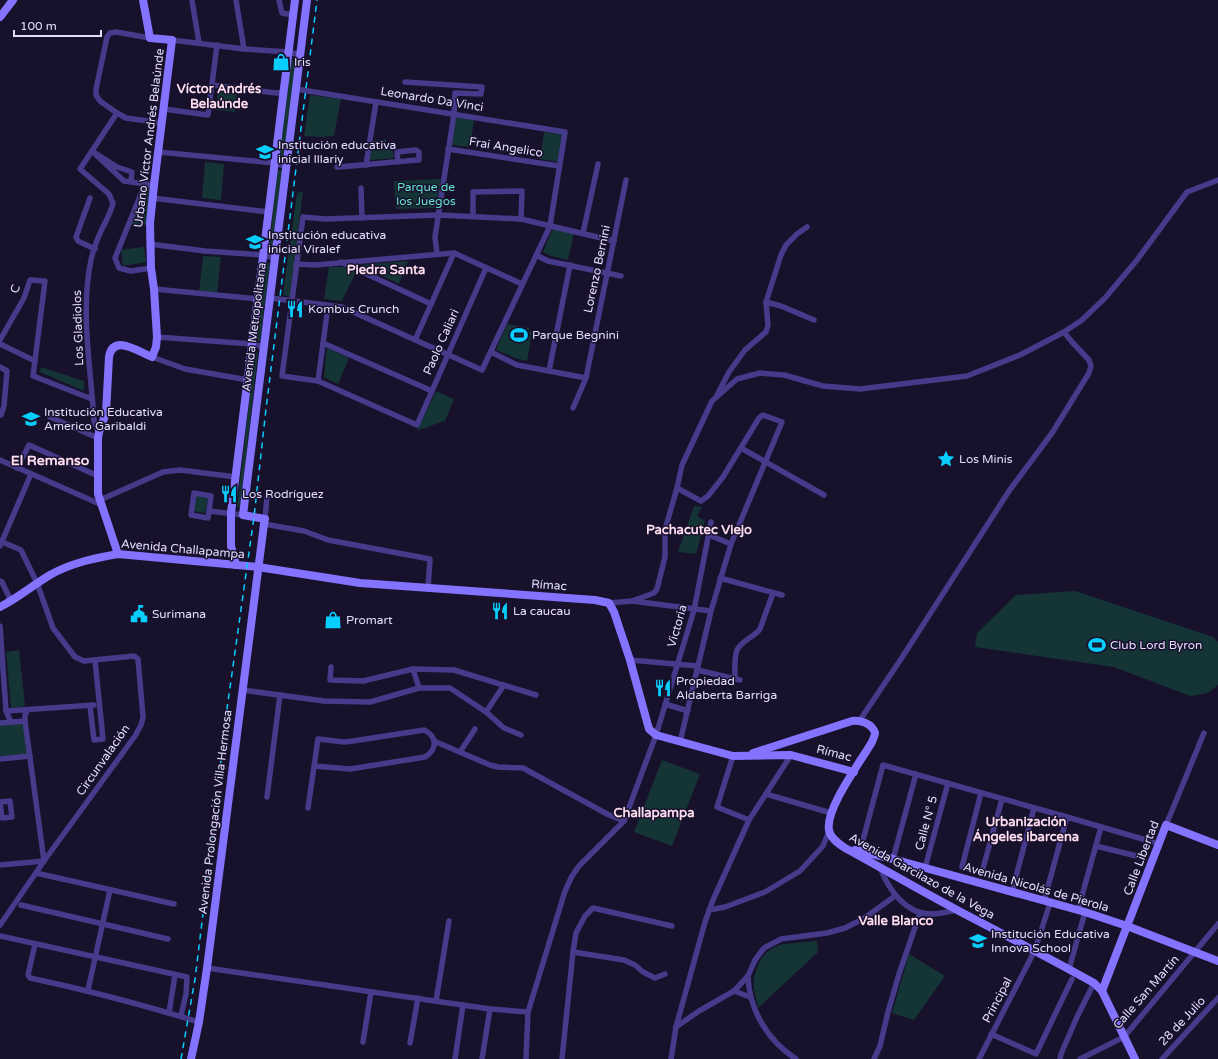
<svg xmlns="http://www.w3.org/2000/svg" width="1218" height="1059" viewBox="0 0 1218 1059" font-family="'Varela Round',sans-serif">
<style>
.green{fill:#143436}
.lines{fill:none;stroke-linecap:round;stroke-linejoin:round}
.street{stroke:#463b8b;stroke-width:5.5}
.secondary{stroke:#8473ff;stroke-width:8}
.rail{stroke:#08ceff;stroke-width:1.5;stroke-dasharray:6 5;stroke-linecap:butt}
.labels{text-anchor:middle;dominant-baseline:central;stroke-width:3;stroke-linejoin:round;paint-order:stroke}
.poi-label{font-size:12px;fill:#e3dcff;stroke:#18112c;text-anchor:start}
.street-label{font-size:12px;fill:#e3dcff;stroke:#18112c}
.park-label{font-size:12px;fill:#64e3cf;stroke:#18112c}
.neighbourhood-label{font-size:13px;font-weight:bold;fill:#ffdef0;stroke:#18112c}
.quarter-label{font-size:14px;font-weight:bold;fill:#ffdef0;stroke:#18112c}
</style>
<rect width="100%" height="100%" fill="#18112c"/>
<g class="green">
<polygon points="291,60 296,61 283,160 279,159"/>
<polygon points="218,90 237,92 235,112 216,110"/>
<polygon points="310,95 341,99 334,136 320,137 304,136"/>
<polygon points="456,117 474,120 470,147 452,145"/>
<polygon points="544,132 562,134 558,162 540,159"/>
<polygon points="386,139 386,143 392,146 394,158 370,160 369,159 372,141"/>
<polygon points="205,162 224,164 221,200 202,198"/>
<polygon points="277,170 282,170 272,252 269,251"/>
<polygon points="441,179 436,208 396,209 394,181"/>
<polygon points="144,186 151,186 148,225 131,226"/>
<polygon points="303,191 290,297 283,295 297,193"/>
<polygon points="553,228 574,233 568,260 551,256 543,252"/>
<polygon points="144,247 146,262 123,266 121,250"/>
<polygon points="203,256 221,257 217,294 199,292"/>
<polygon points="408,261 399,284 359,265"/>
<polygon points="266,263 270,263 260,341 256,341"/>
<polygon points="329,267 343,267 356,272 342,301 324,299"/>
<polygon points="507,324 529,328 529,331 532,332 527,361 518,359 496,350"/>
<polygon points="327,348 349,358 338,384 324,377"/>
<polygon points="255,353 258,353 240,507 237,507"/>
<polygon points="41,367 84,381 84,391 40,372"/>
<path d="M436,391l18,8 -9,22c-10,2 -18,8 -28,9l5,-9z"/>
<polygon points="196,496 208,498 205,513 193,511"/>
<polygon points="694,506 702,507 697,516 705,521 696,554 678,552"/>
<polygon points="1075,591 1213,637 1218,642 1218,685 1208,693 1190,696 1114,667 975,647 977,633 1016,595"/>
<polygon points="19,650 25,706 11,708 6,652"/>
<polygon points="23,723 27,754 0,756 0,725"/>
<polygon points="662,760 700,774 672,846 634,832"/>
<path d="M817,941l1,11 -60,56c-1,-6 -3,-12 -4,-18 -2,-18 7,-40 26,-45 12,-3 24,-2 37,-4z"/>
<polygon points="909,954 945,976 914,1020 892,1013"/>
</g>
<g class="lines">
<g class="street">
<polyline points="192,0 199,43"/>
<polyline points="236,0 244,49"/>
<polyline points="279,0 282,13 293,15"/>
<polyline points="150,38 116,32 110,33 107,37 96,89 96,95 100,101 117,113 126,118 162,123"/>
<polyline points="172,40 244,49 289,52 300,55"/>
<polyline points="405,82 482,87 481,94 455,93 454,114 435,237 437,254"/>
<polyline points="212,85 276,93 284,92"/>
<polyline points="164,109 208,115 217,45"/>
<polyline points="448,149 559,166"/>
<polyline points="158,152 275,163 286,167"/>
<polyline points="366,165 376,102"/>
<path d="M337,167c27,-2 55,-5 82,-7v-8l-3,-2 -19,2 1,10"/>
<polyline points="131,182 124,181 92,151 117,167 132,172 131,182 154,185"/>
<polyline points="145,184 115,258 119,268 131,271 151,268"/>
<polyline points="361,188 362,218"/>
<polyline points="90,198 76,237 78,241 95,249"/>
<polyline points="152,198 269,212"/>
<polyline points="473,216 473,192 522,191 521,219"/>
<polyline points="583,233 598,164"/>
<polyline points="149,244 205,251 263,255 275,258"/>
<polyline points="536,255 548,261 621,276"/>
<polyline points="341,262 431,304"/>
<polyline points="296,264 315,265 454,253 522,284"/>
<polyline points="486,268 417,425 318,381 282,376 303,217 325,219 439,215 521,219 614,241"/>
<polyline points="154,289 258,299"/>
<polyline points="270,298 342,307 482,370 550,226 565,132 296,89"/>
<polyline points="766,302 781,306 814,320"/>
<polyline points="157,337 252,344 264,347"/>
<polyline points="0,340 24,298 30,280 45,281 33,376 92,399"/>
<polyline points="415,340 454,253"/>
<polyline points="323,343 432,391"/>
<polyline points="0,344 35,361"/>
<polyline points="491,352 517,365 586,378"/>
<polyline points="152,357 185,369 248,380"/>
<polyline points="0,367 7,371 4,406 1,415 0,415"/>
<polyline points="549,371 570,265"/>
<polyline points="318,381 328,306"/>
<polyline points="717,395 729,372 745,350 766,332 768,325 766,302 781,255 786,245 797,234 807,227"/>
<polyline points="573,408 586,378 626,180"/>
<polyline points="50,417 98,438"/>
<path d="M99,432l-5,-11c-3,-53 -14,-108 -3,-161 2,-10 6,-20 10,-29 4,-9 10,-18 12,-28l-4,-9 -29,-25 37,-56"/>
<polyline points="741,448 824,495"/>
<polyline points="0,460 102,505"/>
<polyline points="17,468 29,445 98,476"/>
<polyline points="677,488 699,500 701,501 708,496 723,477 759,418 763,415 782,422 731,544 711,611 680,742"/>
<polyline points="100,500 163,472 180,470 236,477"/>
<polyline points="209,511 208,518 191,515 194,493 211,496 209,511 243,515"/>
<polyline points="265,519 267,497"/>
<polyline points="264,524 304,531 328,540 430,559 428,589"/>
<polyline points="709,535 731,544"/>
<polyline points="0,541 21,550 37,583 53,628 75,657 84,661 134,656 138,659 143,717 141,725 135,736 44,861 0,925"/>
<polyline points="0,546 31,474"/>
<polyline points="720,578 782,595"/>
<polyline points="0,581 2,582 11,601"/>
<polyline points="632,601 654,593 657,589 665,557 665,530 677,488 682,465 712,401 737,379 760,373 784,375 823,386 860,389 967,376 1020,355 1064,332 1082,320 1105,298 1137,260 1187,192 1218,180"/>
<polyline points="609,603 632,601 711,611"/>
<polyline points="0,626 6,711 11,722"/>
<polyline points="630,660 698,666"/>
<polyline points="331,667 330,680 363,681 413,669 454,670 536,695"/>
<polyline points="413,669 419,688"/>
<polyline points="697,670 740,680"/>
<path d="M735,679c0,-8 -1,-22 2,-29 4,-9 17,-13 23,-21l13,-36"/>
<polyline points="242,690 324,701 370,702 419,688 450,688 486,712 504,728 521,735"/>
<polyline points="665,704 688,711"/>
<polyline points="90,706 94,740 103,739 95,660"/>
<polyline points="6,711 94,705"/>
<polyline points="27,711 25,715 25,721 44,861"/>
<polyline points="486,712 504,685"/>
<polyline points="860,720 901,659 1009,491 1052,433 1089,373 1091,366 1089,360 1072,342 1064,332"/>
<polyline points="0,723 25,721"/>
<polyline points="434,741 490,765 498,767 523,768 609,815 624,821"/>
<polyline points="460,752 475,729"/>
<polyline points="733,756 717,807 749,820"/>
<polyline points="0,759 30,756"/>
<polyline points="981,793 962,867 982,872 1002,799"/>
<polyline points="766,794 831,813"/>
<polyline points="267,797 280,695"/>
<polygon points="10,801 12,817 2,818 0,802"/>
<path d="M308,808l10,-69 26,3 9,-1 71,-11c13,6 14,19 1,27l-75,12 -36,-3"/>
<polyline points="1166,825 1204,733"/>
<polyline points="1096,846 1141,857"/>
<polyline points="860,851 883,765 1067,817 1153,842"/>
<polyline points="893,859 916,774"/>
<polyline points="0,865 44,861"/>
<path d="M880,867c8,22 26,48 52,47 8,0 16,-2 24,-4"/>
<polyline points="925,868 948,783"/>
<polyline points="36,873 174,904"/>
<polyline points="1012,892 1034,808"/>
<polyline points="1044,901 1067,817"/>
<polyline points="21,905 168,939"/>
<polyline points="709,910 725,907 765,892 800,871 823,846 829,831"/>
<polyline points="1078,910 1101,827"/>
<polyline points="0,936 187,977 186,994 181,1016"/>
<path d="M35,944l-7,31 2,3c57,12 113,27 169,44"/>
<polyline points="573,952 624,960 635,965 643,972 655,978 665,974"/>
<polyline points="207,968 490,1009 528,1012"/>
<polyline points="1069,969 1085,912"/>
<path d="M748,976c1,34 20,65 48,83"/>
<polyline points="88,990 110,890"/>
<polyline points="734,991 750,997"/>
<polyline points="436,1001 449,921"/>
<polyline points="169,1013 175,975"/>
<polyline points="676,1027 699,1011 734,991 748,976 755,960 764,948 781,939 827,933 845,928 863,919 895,896"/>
<polyline points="991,1034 1036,1054 1072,979"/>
<polyline points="363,1042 371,992"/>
<polyline points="410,1043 418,998"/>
<polyline points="455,1059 463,1005"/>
<polyline points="482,1059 490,1009"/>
<polyline points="526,1059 528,1012 565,891 572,876 579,866 624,821 656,735 694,610 711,522"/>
<polyline points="562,1059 573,952 576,933 585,916 593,908 672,926"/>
<polyline points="671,1059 676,1027 705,922 713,900 749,820 791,755"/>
<polyline points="874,1059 880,1046 888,1012 899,974 920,913"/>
<polyline points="979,1059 1035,950 1050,903"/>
<polyline points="1060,1059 1061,1054 1077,1017 1094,983"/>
<polyline points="1080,1059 1124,1037 1218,924"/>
<polyline points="1162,1059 1218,998"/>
</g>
<g class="secondary">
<polyline points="0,17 13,0"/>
<path d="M118,554l-20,-60v-56l1,-6 7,-19 3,-56c4,-24 30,-5 43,0l4,-10 1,-10 -3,-48 -3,-21 -1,-45 4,-38 18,-145 -22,-2 -7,-38"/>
<polyline points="236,565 231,546 231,513 295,0"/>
<path d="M0,607c18,-9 33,-22 50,-32 21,-12 45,-17 68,-21l140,13 102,16 235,17 14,3 5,9 16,48 19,69 7,6 77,21 58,-1 63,17"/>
<path d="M753,753l99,-32c8,-1 20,2 23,12 0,3 -2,6 -3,9 -11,19 -47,67 -43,88 1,8 10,14 16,18 37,20 74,42 112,62 46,24 92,48 137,73l8,8 33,68"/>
<polyline points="855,850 893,859 1085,912 1127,926 1218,961"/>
<polyline points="1102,991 1166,825 1218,845"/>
<polyline points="191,1059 199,1022 207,968 264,524 265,519 243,515 307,0"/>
</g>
<polyline class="rail" points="181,1059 195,979 210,857 226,716 254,517 266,409 317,0"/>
</g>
<defs>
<g id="shop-bare" transform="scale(1.38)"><path d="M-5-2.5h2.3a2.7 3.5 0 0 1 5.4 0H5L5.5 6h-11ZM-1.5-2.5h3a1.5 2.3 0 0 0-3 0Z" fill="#08ceff" stroke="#18112c" stroke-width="2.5" paint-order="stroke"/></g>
<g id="school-bare" transform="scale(1.38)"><path d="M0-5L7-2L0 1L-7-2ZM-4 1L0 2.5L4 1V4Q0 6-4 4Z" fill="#08ceff" stroke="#18112c" stroke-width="2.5" paint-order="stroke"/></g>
<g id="restaurant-bare" transform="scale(1.38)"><path d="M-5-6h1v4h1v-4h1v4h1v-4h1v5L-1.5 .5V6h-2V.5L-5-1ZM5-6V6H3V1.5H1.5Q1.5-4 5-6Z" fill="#08ceff" stroke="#18112c" stroke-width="2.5" paint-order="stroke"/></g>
<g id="stadium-bare" transform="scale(1.38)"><path d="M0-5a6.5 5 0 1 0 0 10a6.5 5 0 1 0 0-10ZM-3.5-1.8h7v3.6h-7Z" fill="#08ceff" stroke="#18112c" stroke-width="2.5" paint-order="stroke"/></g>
<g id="sight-bare" transform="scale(1.38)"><path d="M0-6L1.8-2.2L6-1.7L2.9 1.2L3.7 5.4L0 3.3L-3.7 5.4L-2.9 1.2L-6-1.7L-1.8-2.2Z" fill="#08ceff" stroke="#18112c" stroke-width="2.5" paint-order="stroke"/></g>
<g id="civic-bare" transform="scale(1.38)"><path d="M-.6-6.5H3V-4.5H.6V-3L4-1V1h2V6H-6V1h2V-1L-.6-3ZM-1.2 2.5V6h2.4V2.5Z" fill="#08ceff" stroke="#18112c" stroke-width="2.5" paint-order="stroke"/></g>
</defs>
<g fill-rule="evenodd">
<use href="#shop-bare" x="281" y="62"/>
<use href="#school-bare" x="265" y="152"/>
<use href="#school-bare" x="255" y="242"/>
<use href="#restaurant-bare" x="295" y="309"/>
<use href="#stadium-bare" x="519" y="335"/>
<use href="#school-bare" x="31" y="419"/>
<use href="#sight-bare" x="946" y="459"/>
<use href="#restaurant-bare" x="229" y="494"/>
<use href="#restaurant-bare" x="500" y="611"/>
<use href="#civic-bare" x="139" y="614"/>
<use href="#shop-bare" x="333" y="620"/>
<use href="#stadium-bare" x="1097" y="645"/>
<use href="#restaurant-bare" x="663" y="688"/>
<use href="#school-bare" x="978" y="941"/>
</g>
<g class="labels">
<g class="poi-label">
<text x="294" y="62">Iris</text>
<text x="278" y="145">Institución educativa<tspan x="278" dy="14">inicial Illariy</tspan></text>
<text x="268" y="235">Institución educativa<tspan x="268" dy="14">inicial Viralef</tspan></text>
<text x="308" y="309">Kombus Crunch</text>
<text x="532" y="335">Parque Begnini</text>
<text x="44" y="412">Institución Educativa<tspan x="44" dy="14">Americo Garibaldi</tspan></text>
<text x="959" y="459">Los Minis</text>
<text x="242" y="494">Los Rodríguez</text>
<text x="513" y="611">La caucau</text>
<text x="152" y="614">Surimana</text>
<text x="346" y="620">Promart</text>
<text x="1110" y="645">Club Lord Byron</text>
<text x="676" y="681">Propiedad<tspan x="676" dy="14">Aldaberta Barriga</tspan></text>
<text x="991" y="934">Institución Educativa<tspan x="991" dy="14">Innova School</tspan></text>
</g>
<g class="street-label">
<text transform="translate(432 99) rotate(9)">Leonardo Da Vinci</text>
<text transform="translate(149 138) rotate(-83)">Urbano Víctor Andrés Belaúnde</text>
<text transform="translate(506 147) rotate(9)">Frai Angelico</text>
<text transform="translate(597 269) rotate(-78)">Lorenzo Bernini</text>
<text transform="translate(15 289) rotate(-68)">C</text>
<text transform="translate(254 327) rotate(-83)">Avenida Metropolitana</text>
<text transform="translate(78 328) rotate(-92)">Los Gladiolos</text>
<text transform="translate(441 342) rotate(-66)">Paolo Caliari</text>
<text transform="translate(183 549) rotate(5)">Avenida Challapampa</text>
<text transform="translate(549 585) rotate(4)">Rímac</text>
<text transform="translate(677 626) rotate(-74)">Victoria</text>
<text transform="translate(834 753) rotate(14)">Rímac</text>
<text transform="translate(103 760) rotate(-55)">Circunvalación</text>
<text transform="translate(215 812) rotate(-83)">Avenida Prolongación Villa Hermosa</text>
<text transform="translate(926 823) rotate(-75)">Calle N° 5</text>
<text transform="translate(1141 858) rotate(-69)">Calle Libertad</text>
<text transform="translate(922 876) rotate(29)">Avenida Garcilazo de la Vega</text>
<text transform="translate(1036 887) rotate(16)">Avenida Nicolás de Pierola</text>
<text transform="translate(1146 992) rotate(-49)">Calle San Martín</text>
<text transform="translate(997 1000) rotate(-62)">Principal</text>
<text transform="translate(1182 1021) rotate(-47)">28 de Julio</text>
</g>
<g class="park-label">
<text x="426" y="187">Parque de<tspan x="426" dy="14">los Juegos</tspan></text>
</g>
<g class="neighbourhood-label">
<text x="219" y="89">Víctor Andrés<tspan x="219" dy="15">Belaúnde</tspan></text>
<text x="386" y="270">Piedra Santa</text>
<text x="699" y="530">Pachacutec Viejo</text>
<text x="654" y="813">Challapampa</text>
<text x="1026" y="822">Urbanización<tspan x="1026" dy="15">Ángeles ibarcena</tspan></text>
<text x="896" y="921">Valle Blanco</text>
</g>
<g class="quarter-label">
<text x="50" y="460">El Remanso</text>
</g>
</g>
<path d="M14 30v6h87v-6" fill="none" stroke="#e3dcff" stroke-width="2"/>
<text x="20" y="30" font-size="12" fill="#e3dcff" stroke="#18112c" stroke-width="3" paint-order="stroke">100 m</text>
</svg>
